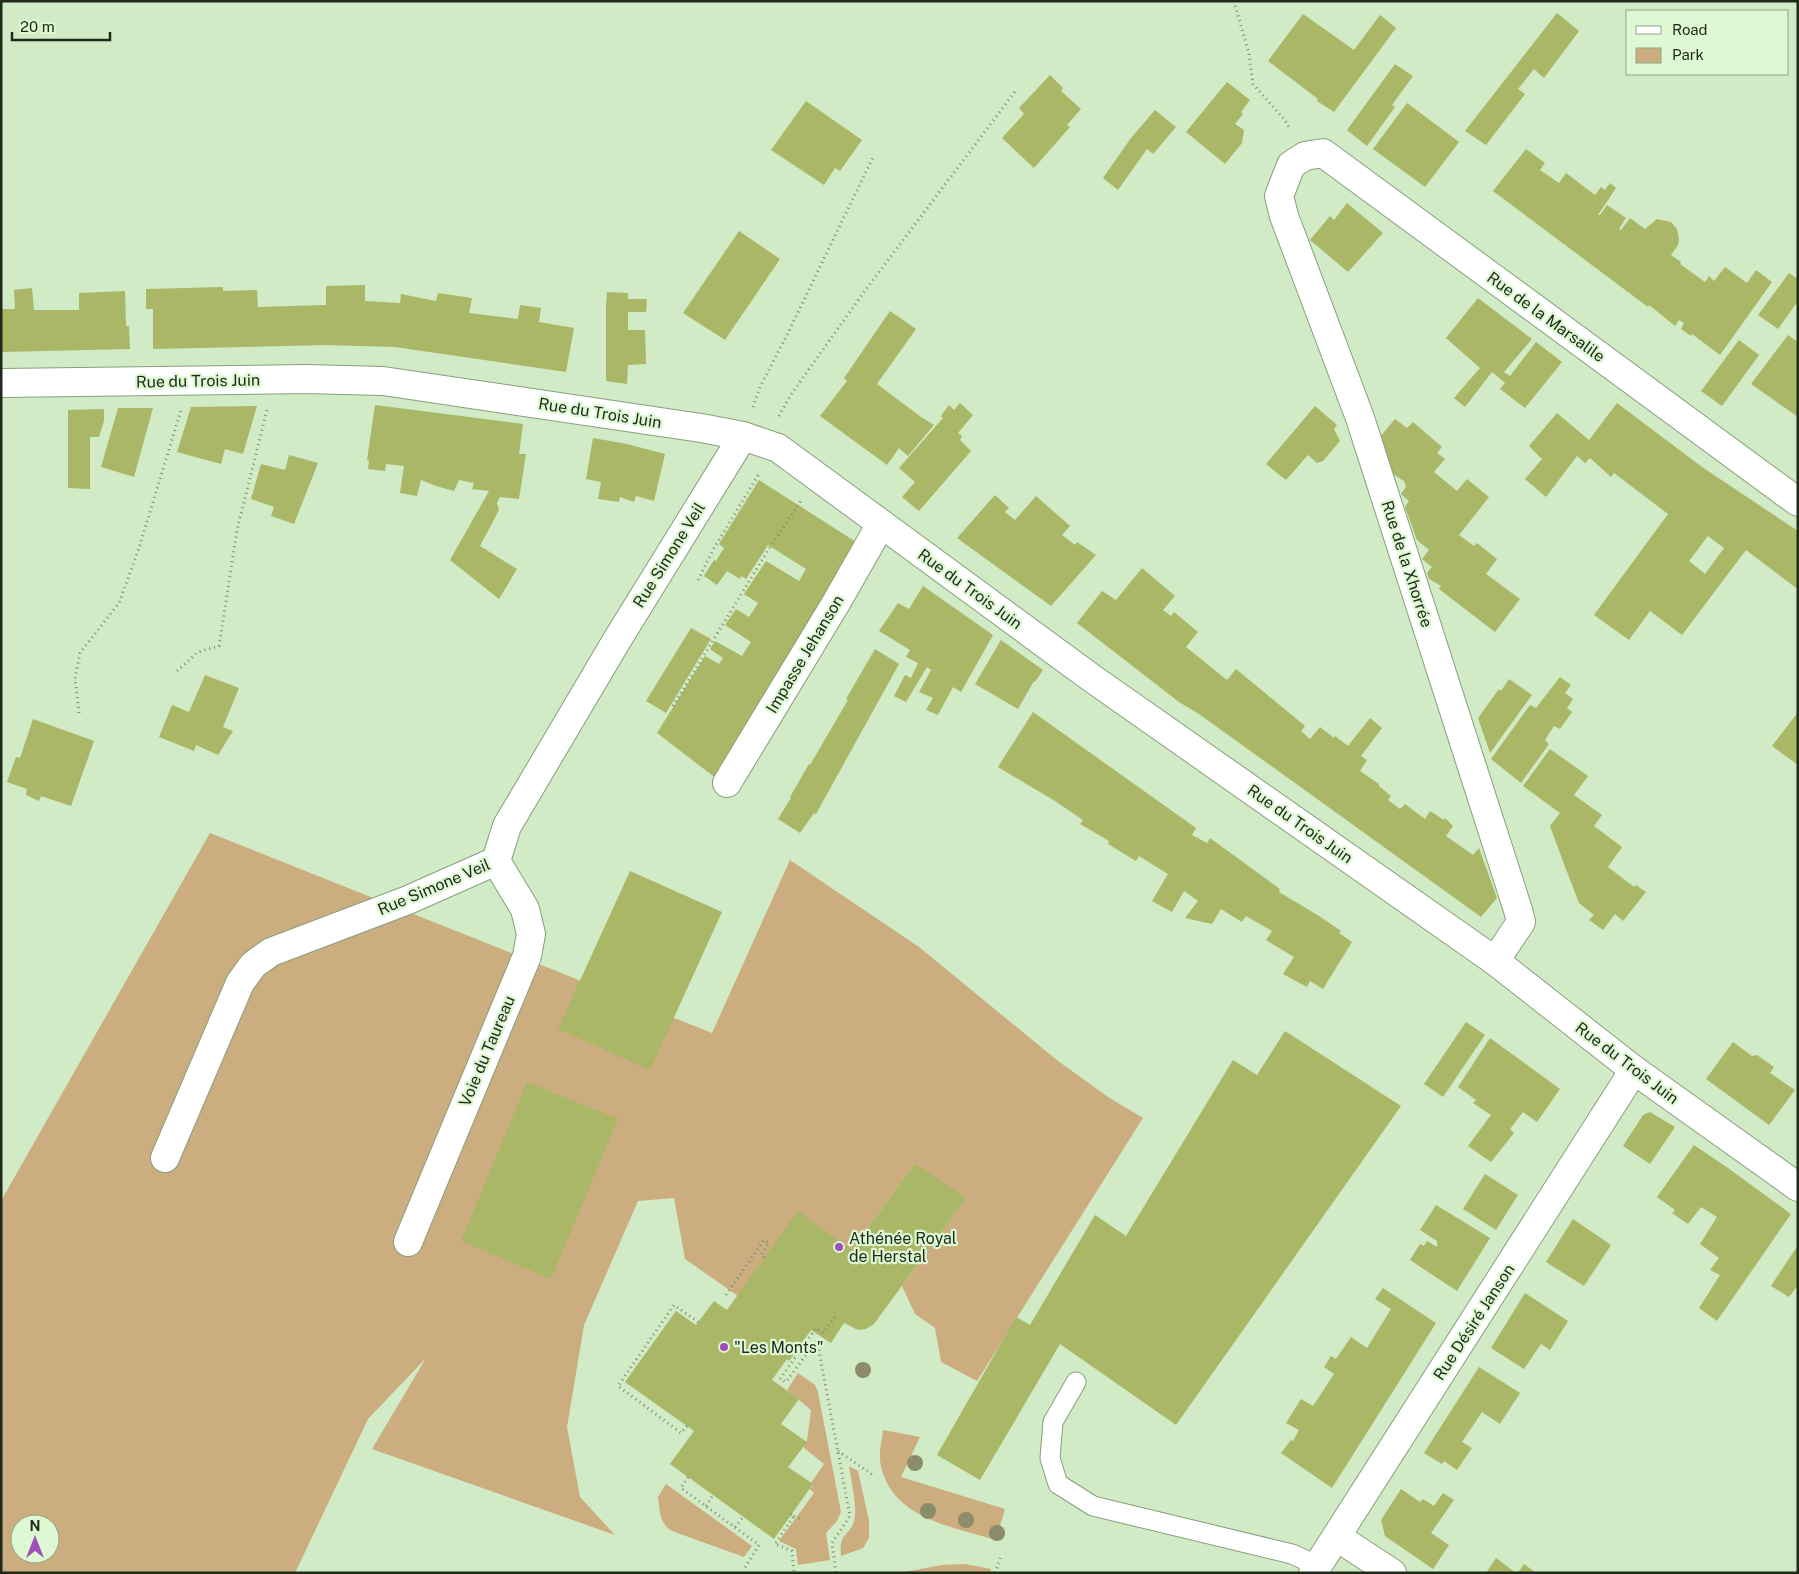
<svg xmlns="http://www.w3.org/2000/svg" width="1799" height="1574" viewBox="0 0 1799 1574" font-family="'Public Sans',sans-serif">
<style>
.green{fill:#ccad7f;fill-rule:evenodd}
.building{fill:#a9b766;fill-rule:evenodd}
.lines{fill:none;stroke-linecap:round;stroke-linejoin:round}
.service-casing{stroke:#87a07c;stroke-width:21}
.minor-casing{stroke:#87a07c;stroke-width:30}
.path{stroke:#7b8e73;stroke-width:3;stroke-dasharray:1 4;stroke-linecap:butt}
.service{stroke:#fff;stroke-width:19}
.minor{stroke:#fff;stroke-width:28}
.tree{fill:#8b8c69}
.poi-dot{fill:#a04dbc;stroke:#ddf8d2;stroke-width:2}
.labels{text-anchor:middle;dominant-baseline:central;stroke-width:4.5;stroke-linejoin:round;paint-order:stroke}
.street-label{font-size:16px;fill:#1f2a1b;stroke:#ddf8d2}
.poi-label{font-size:16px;fill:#1f2a1b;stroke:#ddf8d2;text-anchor:start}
</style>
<rect width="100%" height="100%" fill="#d0ebc5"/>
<g class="green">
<path d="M210,833l502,200 78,-173 129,87 139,114 50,36 35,21 -166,263 -36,-19 -6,-34 -20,-14 -13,-28 63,-87 -50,-36 -63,87 -114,46 -53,-37 -11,-61 -36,3 -54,124 -17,102 13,70 35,38 -243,-86 54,-91 -58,61 -73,154h-294v-372zM20,1524h30v30h-30z"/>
<polygon points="798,1373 815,1385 818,1392 841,1512 837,1521 826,1533 830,1560 798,1565 796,1549 779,1541 814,1493 810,1489 813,1485 811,1483 824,1464 803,1447 807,1441 811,1410 787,1390"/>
<path d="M883,1430l37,7 -19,40 104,32 -9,31c-46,-14 -107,-22 -116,-79 -1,-10 2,-21 3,-31z"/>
<path d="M849,1466l9,5 11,50v17l-6,10 -22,8c-2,-25 7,-17 13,-35 4,-10 -3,-43 -5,-55z"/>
<path d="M666,1484l86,62 -8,11 -72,-26c-13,-8 -12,-20 -14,-34z"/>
<polygon points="965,1564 991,1569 990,1573 899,1573 942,1565"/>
</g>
<g class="building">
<polygon points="1557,13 1579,31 1544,78 1534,69 1518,89 1525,94 1486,145 1465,131"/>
<polygon points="1303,14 1354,50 1380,15 1396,28 1334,112 1317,101 1318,99 1268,61"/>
<polygon points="1395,64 1413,76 1392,105 1395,107 1367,146 1347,130"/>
<polygon points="1050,75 1063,88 1061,91 1081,109 1067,125 1070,127 1034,168 1002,138 1024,114 1019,108"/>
<polygon points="1227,82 1250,100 1241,112 1243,114 1235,124 1244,130 1242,143 1225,164 1186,132"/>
<polygon points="806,101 862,140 840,171 835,168 824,185 771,150"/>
<polygon points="1407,103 1459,142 1425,187 1373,149"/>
<polygon points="1155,110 1176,127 1153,154 1147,149 1118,190 1103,178 1131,138"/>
<polygon points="1526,149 1545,163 1540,170 1559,183 1566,173 1595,195 1601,187 1605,190 1610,183 1616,188 1598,215 1600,215 1607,205 1626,218 1619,229 1621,230 1630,218 1645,229 1657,219 1671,222 1677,229 1679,240 1678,245 1671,255 1681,262 1680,264 1705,282 1709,276 1714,281 1725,267 1747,283 1756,270 1772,282 1720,355 1692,334 1691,336 1681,329 1684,323 1679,320 1675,326 1649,305 1648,307 1493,191"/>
<polygon points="1347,203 1383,233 1348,272 1310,240 1330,216 1334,220"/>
<polygon points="739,231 780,259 725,340 683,313"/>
<polygon points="1789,273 1798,279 1798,301 1778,329 1758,315"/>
<polygon points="365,285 365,301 400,303 401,294 436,301 438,293 472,298 469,313 518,319 520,305 541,308 539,322 574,328 566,372 395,347 327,345 153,349 153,309 146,309 146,289 223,287 223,291 257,290 258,307 326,305 326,286"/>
<polygon points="32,288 34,310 79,310 79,293 125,291 126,326 129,326 130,349 1,352 1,309 15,309 14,290"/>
<polygon points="607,292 628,293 628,299 647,299 646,312 628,312 628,330 645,330 646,364 628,365 627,384 606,381 606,305"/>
<polygon points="1478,298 1532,339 1504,372 1510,376 1536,342 1562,362 1525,408 1500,389 1505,383 1492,372 1465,407 1454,398 1480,368 1446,338"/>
<polygon points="890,311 916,329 877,384 921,417 934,425 908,456 899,448 887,465 820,416 847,381 844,378"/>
<polygon points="1788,335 1798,342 1798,417 1751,384"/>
<polygon points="1739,340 1759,355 1722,406 1701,391"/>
<polygon points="960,403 973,415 958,433 962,436 960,440 971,451 919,511 902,497 915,482 899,468 943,418 941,416 949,405 954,410"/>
<path d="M1617,403l85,64 96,64v54l-2,3 -50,-38 -64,85 -32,-24 -21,29 -35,-25 74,-101 -54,-41 -3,4 -21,-19 -5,5 -8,-7 -31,41 -21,-18 17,-20 -13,-13 28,-33 32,27zM1708,536l16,12 -19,26 -16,-13z"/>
<polygon points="375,405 523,424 519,454 526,454 519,499 500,497 497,503 499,510 480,546 517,569 499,599 450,560 489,491 472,489 474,483 459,480 454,491 436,486 421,480 417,496 400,493 404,466 386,464 385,471 368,469 369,461 367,460"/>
<polygon points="257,406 243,454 225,449 221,464 177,452 191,407"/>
<polygon points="1315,406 1337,425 1334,429 1340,441 1323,461 1317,463 1308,455 1286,480 1266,464"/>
<polygon points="118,408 153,408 134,477 101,467"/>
<polygon points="104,409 104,421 99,437 90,437 90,489 68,488 68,410"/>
<polygon points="1395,419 1407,428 1413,422 1442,447 1437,453 1445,459 1434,472 1457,491 1467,479 1489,497 1459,535 1474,546 1477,543 1497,559 1486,574 1520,599 1495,632 1439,589 1441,586 1429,579 1427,573 1432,567 1422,559 1429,550 1417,540 1405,507 1409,501 1401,494 1406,487 1404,481 1393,474 1380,437"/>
<polygon points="593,438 627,444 665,454 654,501 636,496 634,502 620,497 619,502 598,499 601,482 586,479"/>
<polygon points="289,455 318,463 294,524 271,516 274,507 251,499 261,464 285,470"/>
<polygon points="759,480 856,542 717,779 657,733 705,656 719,664 723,658 710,649 715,641 742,656 751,642 725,625 736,609 749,617 758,603 744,594 766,561 799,581 806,569 768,545 746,579 741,576 740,579 727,571 717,585 704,576 714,560 716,561 724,548 719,544"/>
<polygon points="995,495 1009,508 1005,512 1015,520 1036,496 1070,526 1062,535 1075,545 1077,542 1096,555 1051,606 957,538"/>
<polygon points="1142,568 1175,596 1163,610 1171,616 1174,612 1198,632 1186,647 1227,680 1236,669 1305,726 1301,731 1310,739 1320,727 1334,738 1335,736 1348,746 1370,718 1382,728 1361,756 1367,760 1360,771 1379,784 1379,786 1391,796 1388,800 1400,809 1405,804 1425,819 1430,811 1444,820 1445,818 1453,826 1446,836 1473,855 1479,848 1497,898 1481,917 1199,714 1179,702 1077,623 1102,591 1116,600"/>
<polygon points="923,586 993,635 961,692 953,687 938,715 926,710 933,698 919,692 931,670 927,667 906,702 894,696 905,675 911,678 918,663 906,657 910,650 879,631 898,603 909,609"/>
<polygon points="691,628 711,639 666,713 646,701"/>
<polygon points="1001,640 1043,670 1035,682 1034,681 1018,709 975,684"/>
<polygon points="875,649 899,664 816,814 814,813 800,833 778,819 791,798 790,797 809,764 810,765 848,700 846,699"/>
<polygon points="205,675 239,688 223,727 233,731 218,755 196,745 194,751 159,737 172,705 189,712"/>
<polygon points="1560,677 1571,685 1565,693 1573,699 1567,708 1572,712 1560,729 1554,726 1545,740 1549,744 1521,783 1491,759 1530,705 1536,708"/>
<polygon points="1509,679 1532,695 1490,753 1478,718 1499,689 1501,691"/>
<polygon points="1033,712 1196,828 1192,835 1207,843 1210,838 1280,889 1279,892 1319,916 1341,931 1339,933 1352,942 1323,989 1310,981 1307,987 1283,974 1294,957 1266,940 1272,931 1246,916 1242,922 1221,909 1212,924 1185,918 1198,901 1184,891 1172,912 1152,901 1168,874 1139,856 1136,861 1108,844 1109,841 1080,824 1083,820 1055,801 998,767"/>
<polygon points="1798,712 1798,765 1772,746"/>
<polygon points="33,719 94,741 71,806 41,796 39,801 26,795 27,789 7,782 16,757 20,758"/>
<polygon points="1550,749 1588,776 1574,795 1602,815 1594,826 1622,847 1608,867 1634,887 1636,885 1646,892 1623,921 1615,914 1603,930 1589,920 1594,915 1579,903 1564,864 1550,826 1560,813 1523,786"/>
<polygon points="630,871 722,912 650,1070 558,1029"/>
<polygon points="1466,1022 1485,1035 1443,1097 1424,1084"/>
<polygon points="1285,1031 1401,1106 1176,1425 1060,1344 980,1480 937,1455 1016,1317 1030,1325 1095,1215 1126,1236 1233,1060 1257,1075"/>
<polygon points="1490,1038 1560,1089 1537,1122 1523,1112 1510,1129 1514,1133 1491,1162 1468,1146 1491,1115 1473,1103 1476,1100 1458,1087"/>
<polygon points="1733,1042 1752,1056 1757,1055 1774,1067 1770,1073 1795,1090 1769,1125 1706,1079"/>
<polygon points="527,1082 618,1119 551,1279 461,1241"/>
<polygon points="1650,1112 1675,1127 1650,1164 1623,1146 1643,1115"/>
<polygon points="1694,1145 1728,1168 1791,1214 1717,1321 1699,1308 1720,1275 1710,1270 1719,1258 1700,1244 1717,1217 1701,1207 1688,1224 1672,1213 1675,1210 1657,1197"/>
<polygon points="915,1163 966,1198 874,1324 866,1329 858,1330 844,1323 831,1343 811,1330 789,1361 787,1359 772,1380 799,1399 781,1424 807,1442 788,1467 813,1484 774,1539 670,1464 694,1431 625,1382 676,1311 696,1325 714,1301 727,1310 798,1211 852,1250"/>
<polygon points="1485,1174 1518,1195 1496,1230 1463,1209"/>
<polygon points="1436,1205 1490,1238 1457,1291 1410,1260 1420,1244 1424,1246 1427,1241 1437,1247 1437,1241 1420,1230"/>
<polygon points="1573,1219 1611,1245 1584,1286 1546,1262"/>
<polygon points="1798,1245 1798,1285 1789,1297 1771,1286"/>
<polygon points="1383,1288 1436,1323 1332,1488 1281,1453 1291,1440 1293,1441 1299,1430 1286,1423 1301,1399 1313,1406 1334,1374 1324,1367 1331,1356 1336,1359 1351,1337 1367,1348 1391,1309 1375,1299"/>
<polygon points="1525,1293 1568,1321 1550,1350 1541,1344 1524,1369 1491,1348"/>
<polygon points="1479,1367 1520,1393 1500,1424 1482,1412 1462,1442 1472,1448 1457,1470 1444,1461 1442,1464 1424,1453"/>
<polygon points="1401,1489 1420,1502 1423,1499 1434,1506 1443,1493 1454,1500 1431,1533 1449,1545 1433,1569 1385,1536 1381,1520"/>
<polygon points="1496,1558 1516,1573 1486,1573"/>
<polygon points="1524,1564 1536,1573 1518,1573"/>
</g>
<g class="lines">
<g class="service-casing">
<polyline id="service" points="1076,1382 1053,1422 1050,1458 1058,1484 1093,1506 1292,1554 1318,1566"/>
</g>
<g class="minor-casing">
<g id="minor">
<polyline points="1,383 306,379 383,381 701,428 743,436 778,448 1093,679 1495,961 1634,1070 1798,1187"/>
<polyline points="727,783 836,603 881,524"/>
<polyline points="1495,961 1521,922 1518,910 1360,418 1284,216 1279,196 1291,165 1305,156 1323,153 1798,502"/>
<polyline points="165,1158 240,983 253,965 271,952 408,900 496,861 507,826 617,640 743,436"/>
<polyline points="408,1242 527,956 531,934 525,909 496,861"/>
<polyline points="1337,1537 1392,1573"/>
<polyline points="1313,1573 1634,1070"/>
</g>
</g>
<g class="path">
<polyline points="1234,1 1249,54 1253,84 1285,120 1290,129"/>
<polyline points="753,407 760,387 788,333 874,155"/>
<polyline points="779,416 790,396 864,292 1017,89"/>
<polyline points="698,580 713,550 760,472"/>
<polyline points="177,671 198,652 219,646 237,530 267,410"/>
<polyline points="673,706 770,547 801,501"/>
<polyline points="79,713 75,679 80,653 119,603 139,548 181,410"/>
<polyline points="726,1295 764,1240 769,1243 761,1255 765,1258"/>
<polyline points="835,1317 823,1333 816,1328 780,1379 786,1382 817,1340 850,1516 832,1543 836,1573"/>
<polyline points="687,1426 681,1433 618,1386 674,1305 698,1322"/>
<polyline points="838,1451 873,1475"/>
<polyline points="688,1477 681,1488 759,1545 744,1569"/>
<polyline points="706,1506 713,1495"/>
<polyline points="791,1514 794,1516 775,1544 792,1551 794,1573"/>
<polyline points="794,1516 802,1520"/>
<polyline points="735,1527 743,1517"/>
<polyline points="995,1573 1001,1556"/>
</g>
<use href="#service" class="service"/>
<use href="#minor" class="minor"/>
</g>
<g class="tree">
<circle cx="863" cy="1370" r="8"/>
<circle cx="915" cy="1463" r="8"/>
<circle cx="928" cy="1511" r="8"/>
<circle cx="966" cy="1520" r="8"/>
<circle cx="997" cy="1533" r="8"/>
</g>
<g class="poi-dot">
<circle cx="839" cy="1247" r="5"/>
<circle cx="724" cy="1347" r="5"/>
</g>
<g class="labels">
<g class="street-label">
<text transform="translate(1546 317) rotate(36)">Rue de la Marsalile</text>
<text transform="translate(198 381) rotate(-1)">Rue du Trois Juin</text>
<text transform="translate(600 413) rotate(9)">Rue du Trois Juin</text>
<text transform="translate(669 555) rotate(-58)">Rue Simone Veil</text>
<text transform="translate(1407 564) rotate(72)">Rue de la Xhorrée</text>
<text transform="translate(970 589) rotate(36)">Rue du Trois Juin</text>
<text transform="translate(805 654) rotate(-59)">Impasse Jehanson</text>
<text transform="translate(1300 824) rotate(35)">Rue du Trois Juin</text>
<text transform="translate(434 887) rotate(-23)">Rue Simone Veil</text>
<text transform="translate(487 1051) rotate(-67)">Voie du Taureau</text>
<text transform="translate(1627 1063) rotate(37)">Rue du Trois Juin</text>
<text transform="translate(1474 1322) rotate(-57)">Rue Désiré Janson</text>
</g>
<g class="poi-label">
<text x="849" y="1238">Athénée Royal<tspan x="849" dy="18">de Herstal</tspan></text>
<text x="734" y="1347">"Les Monts"</text>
</g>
</g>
<rect width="1799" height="1574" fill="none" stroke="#1f2a1b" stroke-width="5"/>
<rect x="1626" y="10" width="162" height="65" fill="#ddf8d2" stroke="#91a689"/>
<rect x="1636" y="26" width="25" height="8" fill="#ffffff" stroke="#91a689"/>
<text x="1672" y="35" font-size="15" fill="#1f2a1b">Road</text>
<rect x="1636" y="48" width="25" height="15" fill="#ccad7f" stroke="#91a689"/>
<text x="1672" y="60" font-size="15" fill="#1f2a1b">Park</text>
<g transform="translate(35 1539)"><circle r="24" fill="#ddf8d2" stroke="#91a689"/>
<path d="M0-4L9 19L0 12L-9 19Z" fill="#a04dbc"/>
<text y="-8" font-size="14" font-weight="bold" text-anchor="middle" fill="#1f2a1b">N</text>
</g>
<path d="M12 32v8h98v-8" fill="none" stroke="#1f2a1b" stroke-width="2.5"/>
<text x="20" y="32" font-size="15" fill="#1f2a1b" stroke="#ddf8d2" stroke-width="4" paint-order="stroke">20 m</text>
</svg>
